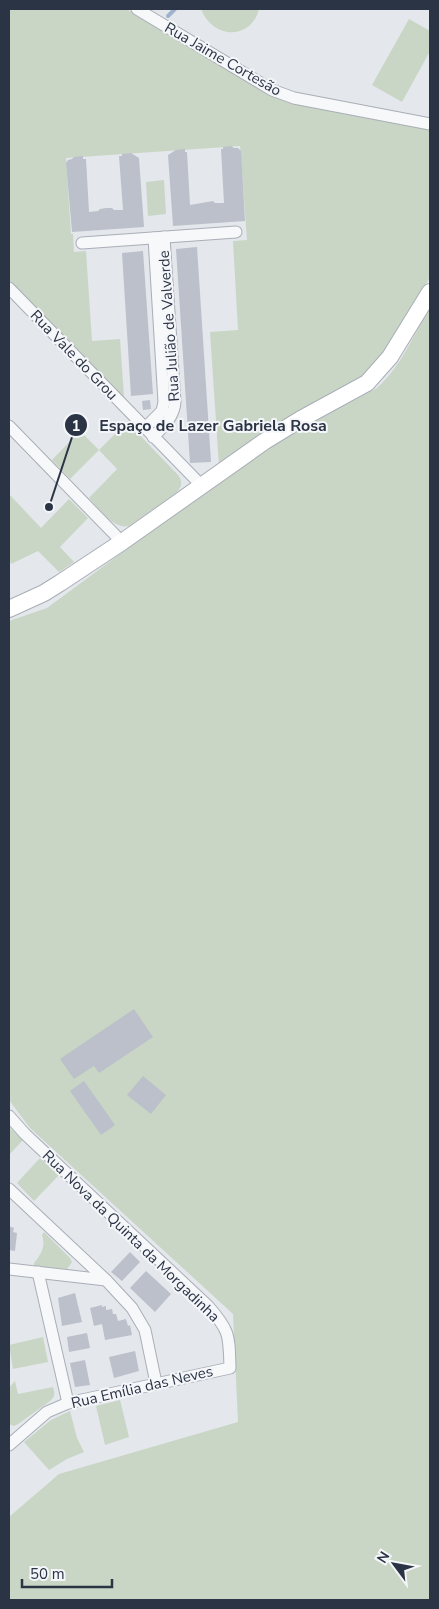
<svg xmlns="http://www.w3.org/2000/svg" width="439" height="1609" viewBox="0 0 439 1609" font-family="'Nunito Sans',sans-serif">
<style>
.green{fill:#c9d6c5}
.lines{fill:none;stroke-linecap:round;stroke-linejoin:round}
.stream{stroke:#9fb4cc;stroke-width:4}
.building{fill:#bbc0ca}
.street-casing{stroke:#a9aeb7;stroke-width:13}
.secondary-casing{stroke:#a9aeb7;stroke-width:18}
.street{stroke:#f7f8fa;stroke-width:11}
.secondary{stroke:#fff;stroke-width:16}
.labels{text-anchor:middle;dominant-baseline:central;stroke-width:4;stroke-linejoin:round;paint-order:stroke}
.street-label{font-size:15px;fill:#2b3445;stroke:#f4f6f9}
.leader{fill:none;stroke:#2b3445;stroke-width:2}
.callout-dot{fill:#2b3445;stroke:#f4f6f9;stroke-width:2}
.mark-label{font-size:15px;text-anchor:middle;font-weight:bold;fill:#fff}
.callout-label{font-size:16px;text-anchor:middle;font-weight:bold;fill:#2b3445;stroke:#f4f6f9;stroke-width:4;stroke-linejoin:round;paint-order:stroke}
</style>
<rect width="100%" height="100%" fill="#e4e7ec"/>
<g class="green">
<polygon points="9,9 126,9 159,27 255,84 430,128 430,277 391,345 381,358 356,382 219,466 210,332 238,330 233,241 247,240 240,146 66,158 71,234 73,234 74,252 86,251 92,341 120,339 124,397 123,398 9,280"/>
<path d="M201,9h58c-8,32 -47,30 -58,0z"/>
<polygon points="409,19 430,31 430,51 402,102 372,85"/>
<polygon points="164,180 166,214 148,216 146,182"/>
<path d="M430,306v1294h-421v-83l50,-43 179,-52 -5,-108 -203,-186 -21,-28v-479l38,-13 214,-158 116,-62c23,-20 38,-55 53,-82z"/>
<path d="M127,422l51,53c5,7 4,12 -2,18l-47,33c-16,4 -30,-18 -40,-28l28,-29 -18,-19 -29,29 -18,-19 28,-29 19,19z"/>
<polygon points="9,494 41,528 69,499 88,518 60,547 74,562 59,572 38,551 11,564 9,558"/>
<polygon points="9,1127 23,1140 9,1155"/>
<polygon points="40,1158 59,1175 34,1201 17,1183"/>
<path d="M44,1232l26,26 2,4 -5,7 -33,-3v-3c7,-8 12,-17 8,-28z"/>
<polygon points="43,1337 48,1362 13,1369 9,1345"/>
<path d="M15,1381l3,13 35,-7c2,6 2,10 -3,14l-32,23 -4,2 -5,-2v-36z"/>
<polygon points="120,1400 129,1437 105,1445 96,1406"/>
<polygon points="70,1411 77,1438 84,1452 67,1459 49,1470 24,1442 51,1420"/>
</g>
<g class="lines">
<polyline class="stream" points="168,16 175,9"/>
</g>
<g class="building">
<polygon points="231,146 234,148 238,148 241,151 245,221 173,226 168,155 176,150 185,149 185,152 187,152 190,205 213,201 215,203 224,203 221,149 223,149 223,147"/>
<polygon points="131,153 139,158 144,227 72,232 66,163 68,160 72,159 74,157 83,156 83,159 86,159 89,212 98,211 100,209 106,208 112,208 114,210 123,210 119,156 122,156 122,154"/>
<polygon points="197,247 211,462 190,463 176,249"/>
<polygon points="143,251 153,394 131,396 122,253"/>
<polygon points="150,400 151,409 143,410 142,401"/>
<polygon points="134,1009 153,1037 99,1073 94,1066 74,1079 60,1059"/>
<polygon points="143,1076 166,1095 151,1114 127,1095"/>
<polygon points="84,1081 115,1125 101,1135 70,1091"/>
<polygon points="9,1226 14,1228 13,1232 17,1233 15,1251 9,1250"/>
<polygon points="130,1252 140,1262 122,1281 111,1272"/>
<polygon points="146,1271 171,1294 155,1312 130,1288"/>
<polygon points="75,1293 82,1322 62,1326 58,1298"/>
<polygon points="102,1305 102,1307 106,1306 106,1310 112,1309 113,1314 116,1314 118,1321 126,1319 128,1326 130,1325 132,1335 105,1340 102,1324 94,1326 90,1308"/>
<polygon points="87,1333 90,1348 69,1352 67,1337"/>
<polygon points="135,1351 139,1371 114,1378 109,1357"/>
<polygon points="85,1360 90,1385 75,1387 70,1363"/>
</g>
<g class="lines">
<g class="street-casing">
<g id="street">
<polyline points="137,9 272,90 294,98 430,124"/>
<polyline points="82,243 236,232"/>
<polyline points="9,288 202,486"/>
<polyline points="9,426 122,542"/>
<polyline points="145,428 162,411 164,402 154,238"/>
<path d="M153,437c10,-10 21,-20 22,-35l-11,-165"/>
<path d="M9,1116l16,18 183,172c22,25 21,29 22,62l-162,35 -21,9 -38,33"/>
<polyline points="9,1189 106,1280 132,1308 145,1330 156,1383"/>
<polyline points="9,1269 106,1280"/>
<polyline points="38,1272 68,1403"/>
</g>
</g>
<g class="secondary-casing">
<polyline id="secondary" points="9,609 44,593 60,583 122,542 265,441 301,419 367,383 390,357 430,292"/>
</g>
<use href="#street" class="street"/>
<use href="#secondary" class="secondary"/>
</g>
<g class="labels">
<g class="street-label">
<text transform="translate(223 59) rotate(30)">Rua Jaime Cortesão</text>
<text transform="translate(169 326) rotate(-94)">Rua Julião de Valverde</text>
<text transform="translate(74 355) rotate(46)">Rua Vale do Grou</text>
<text transform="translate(131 1236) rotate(44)">Rua Nova da Quinta da Morgadinha</text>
<text transform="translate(142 1387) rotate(-13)">Rua Emília das Neves</text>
</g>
</g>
<path class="leader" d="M49 507L76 425"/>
<g class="callout-dot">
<circle cx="49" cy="507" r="5"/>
<circle cx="76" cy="425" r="12"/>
</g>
<g class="mark-label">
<text x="76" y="431">1</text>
</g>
<g class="callout-label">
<text x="213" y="431">Espaço de Lazer Gabriela Rosa</text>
</g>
<rect width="439" height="1609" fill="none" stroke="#2b3445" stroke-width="20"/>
<g transform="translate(394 1564) rotate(302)" stroke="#f4f6f9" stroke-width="4" paint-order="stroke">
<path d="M0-4L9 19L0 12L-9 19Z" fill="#2b3445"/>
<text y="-8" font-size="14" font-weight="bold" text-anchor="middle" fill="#2b3445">N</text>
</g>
<path d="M22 1579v8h90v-8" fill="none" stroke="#2b3445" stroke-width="2.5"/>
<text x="30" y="1579" font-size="15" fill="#2b3445" stroke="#f4f6f9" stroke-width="4" paint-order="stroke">50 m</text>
</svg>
